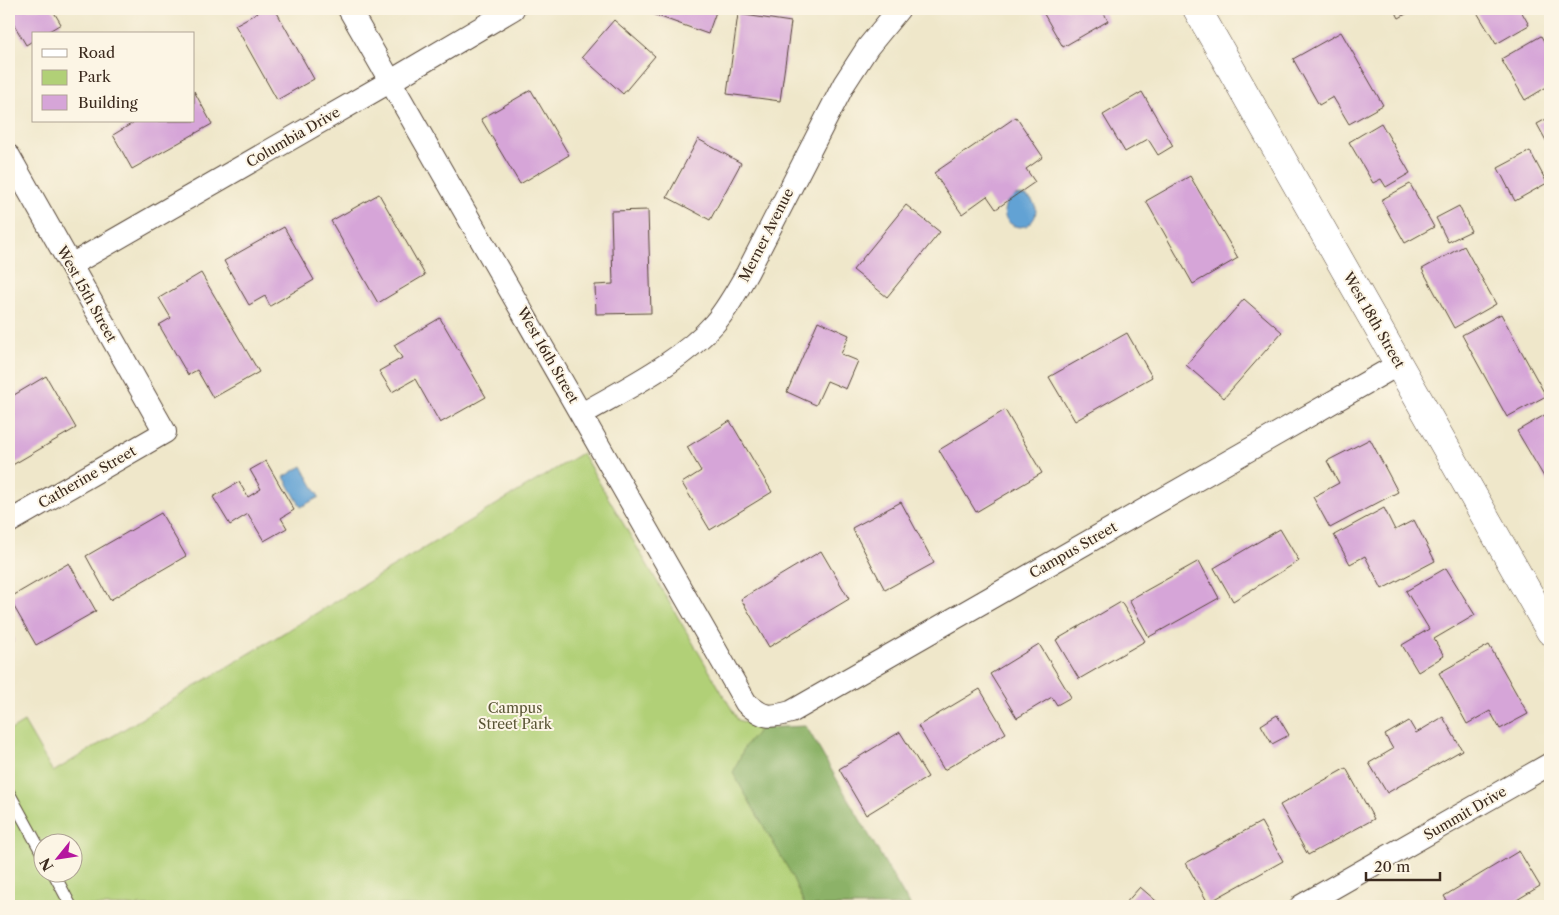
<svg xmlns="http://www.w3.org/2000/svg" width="1559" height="915" viewBox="0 0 1559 915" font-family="'Libre Caslon Text',serif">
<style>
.green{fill:#b1d077;stroke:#767d4a;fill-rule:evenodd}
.forest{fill:#8cb268;stroke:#646e43}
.water{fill:#62a2d4;stroke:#4e6679}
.building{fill:#d6a5d8}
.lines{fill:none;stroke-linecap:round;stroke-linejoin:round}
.service-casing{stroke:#564638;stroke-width:13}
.minor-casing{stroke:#564638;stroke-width:24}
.secondary-casing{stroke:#564638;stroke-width:29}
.service{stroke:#fff;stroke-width:11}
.minor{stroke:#fff;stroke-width:22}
.secondary{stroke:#fff;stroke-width:28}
.labels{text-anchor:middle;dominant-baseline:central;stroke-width:4;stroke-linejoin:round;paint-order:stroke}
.street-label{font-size:14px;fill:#3b2a1e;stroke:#fcf5e5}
.park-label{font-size:14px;fill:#585434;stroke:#fcf5e5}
</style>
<rect width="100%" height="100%" fill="#fcf5e5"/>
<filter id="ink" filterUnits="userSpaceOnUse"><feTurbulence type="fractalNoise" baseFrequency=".02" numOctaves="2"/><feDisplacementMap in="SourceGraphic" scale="10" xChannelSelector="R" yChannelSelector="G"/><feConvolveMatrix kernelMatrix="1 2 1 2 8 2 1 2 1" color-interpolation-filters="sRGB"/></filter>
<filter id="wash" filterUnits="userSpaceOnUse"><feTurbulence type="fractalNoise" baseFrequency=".0096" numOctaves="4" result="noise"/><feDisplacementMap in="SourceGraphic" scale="20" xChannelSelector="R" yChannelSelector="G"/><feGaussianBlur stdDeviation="1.12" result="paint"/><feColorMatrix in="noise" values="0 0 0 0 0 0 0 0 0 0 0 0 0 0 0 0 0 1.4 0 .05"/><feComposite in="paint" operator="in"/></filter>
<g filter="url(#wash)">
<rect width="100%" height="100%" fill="#efe7ca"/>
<path class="green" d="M582,453l156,267 42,14 72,172h-843v-175l15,-9 29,50zM42,842h30v30h-30z"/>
<polygon class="forest" points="806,726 903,894 911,906 805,906 790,872 733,773 745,746 761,728"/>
<g class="water">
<circle cx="1020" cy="211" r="16"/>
<polygon points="302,466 319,497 301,507 284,477"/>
</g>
<g id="blocks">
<g class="building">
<polygon points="9,9 52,9 61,24 44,34 34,34 34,40 26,45 9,16"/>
<polygon points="264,9 275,9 314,79 277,100 235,25"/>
<polygon points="638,9 717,9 708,34"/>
<polygon points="1041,9 1102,9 1108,21 1063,47"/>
<polygon points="1394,9 1415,9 1399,18"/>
<polygon points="1475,9 1520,9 1529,25 1496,44"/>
<polygon points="738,14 791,22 780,101 727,94"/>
<polygon points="614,20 655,56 623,94 582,57"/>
<polygon points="1341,32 1383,105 1349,124 1333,97 1319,105 1293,59"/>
<polygon points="1541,36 1550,52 1550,85 1525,100 1501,59"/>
<polygon points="531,90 569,155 520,184 481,119"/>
<polygon points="194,91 212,124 132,169 113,135 136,121 194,121"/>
<polygon points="1142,92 1173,146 1158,155 1148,139 1125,152 1103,115"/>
<polygon points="1016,117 1043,157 1026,169 1035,182 996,209 987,196 962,214 934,173"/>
<polygon points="1550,117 1550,148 1537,124"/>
<polygon points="1381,123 1410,173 1386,187 1381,179 1373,183 1349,142"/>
<polygon points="698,139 741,163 710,220 667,197"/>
<polygon points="1530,151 1547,183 1515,201 1498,168"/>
<polygon points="1190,176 1238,258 1193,284 1146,201"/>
<polygon points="1410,184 1434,227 1405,243 1381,200"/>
<polygon points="379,194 425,275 378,303 331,221"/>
<polygon points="906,205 940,232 887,297 853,270"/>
<polygon points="1459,206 1471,231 1448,242 1436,218"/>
<polygon points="648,210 651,313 596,314 595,285 613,284 611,211"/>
<polygon points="284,227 314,280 270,306 265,296 249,305 224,261"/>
<polygon points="1464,246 1496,304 1454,328 1422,269"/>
<polygon points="201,273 259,372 213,398 197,370 188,375 159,325 171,318 159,298"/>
<polygon points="1244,299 1282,332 1224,398 1186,365"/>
<polygon points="1501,314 1546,396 1507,417 1462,335"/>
<polygon points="440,318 486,397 440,423 415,379 392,392 379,371 402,358 394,345"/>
<polygon points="818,321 849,335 841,354 858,361 846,389 827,381 816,405 787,392"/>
<polygon points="1127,333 1152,377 1075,421 1049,377"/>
<polygon points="46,376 76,428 9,467 9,398"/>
<polygon points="1005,410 1042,473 976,512 939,450"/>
<polygon points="1550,412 1550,487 1517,431"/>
<polygon points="730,421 772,492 710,530 682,483 701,471 687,447"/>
<polygon points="1370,439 1398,492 1330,528 1313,497 1339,483 1327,461"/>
<polygon points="266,461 294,510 281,518 287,528 264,541 248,514 230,525 213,497 239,482 248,497 261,489 250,470"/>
<polygon points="901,502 934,563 885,590 852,528"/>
<polygon points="1384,508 1395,530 1414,520 1435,561 1382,589 1365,556 1350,564 1334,535"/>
<polygon points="161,513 186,556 110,600 86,556"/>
<polygon points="1280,529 1299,561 1233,601 1214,568"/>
<polygon points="821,551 849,599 769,647 741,599"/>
<polygon points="1199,561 1219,598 1149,637 1129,600"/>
<polygon points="69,563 96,611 36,645 9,598"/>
<polygon points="1446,568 1475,615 1434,639 1444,656 1418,672 1402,645 1429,629 1406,591"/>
<polygon points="1121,602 1145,641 1079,679 1056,640"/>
<polygon points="9,630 15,640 9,644"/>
<polygon points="1039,644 1071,697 1057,705 1052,697 1017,718 990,674"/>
<polygon points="1489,645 1528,714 1500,729 1490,711 1467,724 1439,673"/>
<polygon points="980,689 1006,733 944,770 918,726"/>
<polygon points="1277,715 1289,735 1272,744 1261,725"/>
<polygon points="1443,717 1462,750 1387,793 1369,763 1393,749 1385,735 1409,721 1416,733"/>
<polygon points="900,732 928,777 866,815 839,769"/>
<polygon points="1346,768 1374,819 1308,855 1280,805"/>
<polygon points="1261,822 1283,861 1208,903 1186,863"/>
<polygon points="1519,851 1540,886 1507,906 1450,906 1444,896"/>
<polygon points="1140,887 1162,906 1123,906"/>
</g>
</g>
</g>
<g filter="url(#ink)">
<use href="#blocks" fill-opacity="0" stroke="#564638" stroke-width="1"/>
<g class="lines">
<g class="service-casing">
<g id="service">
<polyline points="9,793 42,853"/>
<polyline points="53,872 71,906"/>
</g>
</g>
<g class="minor-casing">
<g id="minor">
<path d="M349,9l397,694c18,15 22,15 45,9l608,-348"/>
<polyline points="9,156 165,432 9,522"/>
<polyline points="71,265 391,81 513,9"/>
<path d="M582,414c43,-25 99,-52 132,-90 13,-15 23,-33 33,-51l97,-189 24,-37 31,-38"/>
<polyline points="1301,906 1550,764"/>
</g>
</g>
<g class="secondary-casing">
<polyline id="secondary" points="1197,9 1550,631"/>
</g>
<use href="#service" class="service"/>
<use href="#minor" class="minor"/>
<use href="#secondary" class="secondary"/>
</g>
</g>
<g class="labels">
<g class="street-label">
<text transform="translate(293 137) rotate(-30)">Columbia Drive</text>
<text transform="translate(766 235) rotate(-63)">Merner Avenue</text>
<text transform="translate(87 294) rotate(61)">West 15th Street</text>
<text transform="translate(1374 320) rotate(60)">West 18th Street</text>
<text transform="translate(548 355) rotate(60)">West 16th Street</text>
<text transform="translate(87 477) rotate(-30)">Catherine Street</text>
<text transform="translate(1073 550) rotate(-30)">Campus Street</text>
<text transform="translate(1465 813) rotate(-30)">Summit Drive</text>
</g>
<g class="park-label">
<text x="515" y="708">Campus<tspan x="515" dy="16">Street Park</tspan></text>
</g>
</g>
<rect width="1559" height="915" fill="none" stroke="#fcf5e5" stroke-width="30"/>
<rect x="32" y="32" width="162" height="90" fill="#fcf5e5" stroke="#afa495"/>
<rect x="42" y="49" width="25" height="8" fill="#ffffff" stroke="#afa495"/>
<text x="78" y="58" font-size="15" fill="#3b2a1e">Road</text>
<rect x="42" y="70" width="25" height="15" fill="#b1d077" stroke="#afa495"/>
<text x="78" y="82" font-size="15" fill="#3b2a1e">Park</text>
<rect x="42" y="95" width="25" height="15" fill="#d6a5d8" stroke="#afa495"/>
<text x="78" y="108" font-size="15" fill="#3b2a1e">Building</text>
<g transform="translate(58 858) rotate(240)"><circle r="24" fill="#fcf5e5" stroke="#afa495"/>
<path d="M0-4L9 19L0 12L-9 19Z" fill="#b5179e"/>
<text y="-8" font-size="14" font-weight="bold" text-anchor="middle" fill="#3b2a1e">N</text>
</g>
<path d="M1366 872v8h74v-8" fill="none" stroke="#3b2a1e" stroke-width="2.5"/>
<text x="1374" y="872" font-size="15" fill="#3b2a1e" stroke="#fcf5e5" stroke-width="4" paint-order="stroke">20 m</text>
</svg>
